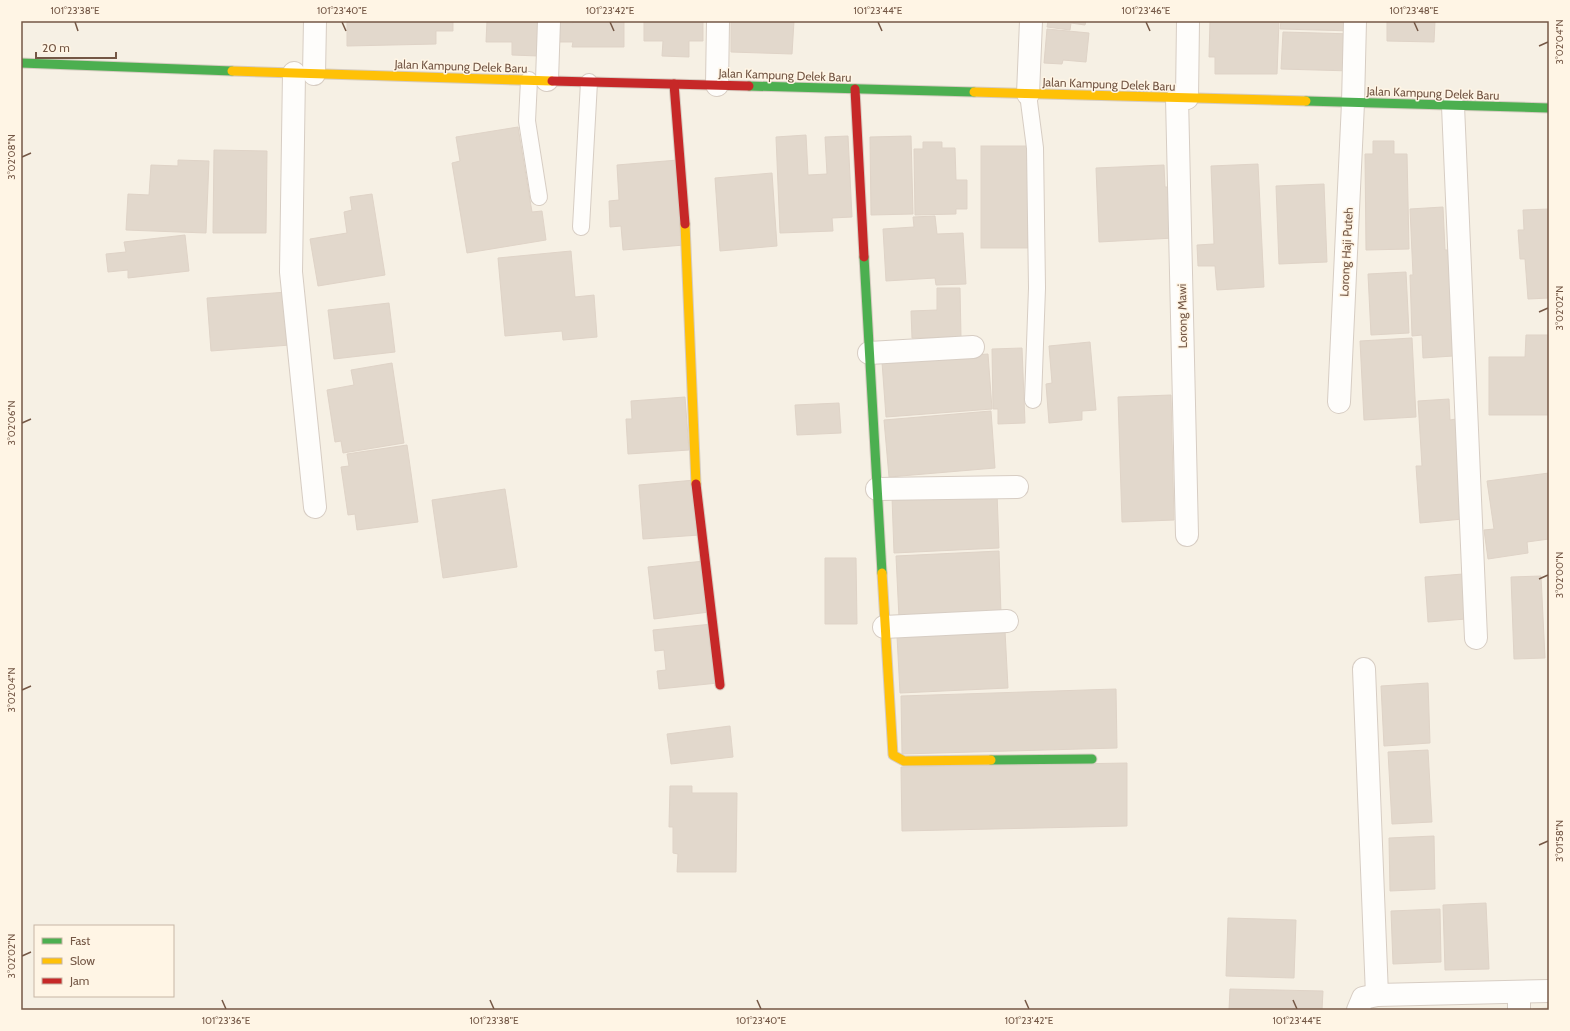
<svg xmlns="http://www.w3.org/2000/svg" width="1570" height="1031" viewBox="0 0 1570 1031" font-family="Cabin,sans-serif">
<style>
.building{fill:#e2d8cc;stroke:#dfd3c7}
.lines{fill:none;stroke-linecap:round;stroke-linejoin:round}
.lane-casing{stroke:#d7cdc3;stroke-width:18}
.street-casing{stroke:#d7cdc3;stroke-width:24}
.fast-casing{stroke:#d6ccc1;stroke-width:11}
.slow-casing{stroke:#d6ccc1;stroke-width:11}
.jam-casing{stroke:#d6ccc1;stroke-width:11}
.lane{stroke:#fefdfb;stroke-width:16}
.street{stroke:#fefdfb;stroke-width:22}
.fast{stroke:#4caf50;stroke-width:9}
.slow{stroke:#ffc107;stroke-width:9}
.jam{stroke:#c62828;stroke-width:9}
.ticks{fill:none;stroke:#745745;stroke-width:1.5}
.labels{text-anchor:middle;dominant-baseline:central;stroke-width:3;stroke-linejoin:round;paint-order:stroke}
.street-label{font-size:12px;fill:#745745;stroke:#fff5e5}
.neatline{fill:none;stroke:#745745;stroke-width:1.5}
.ticks-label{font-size:10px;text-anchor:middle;fill:#745745}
</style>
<rect width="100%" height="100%" fill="#f6f0e4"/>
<g class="building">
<polygon points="347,21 453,21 453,31 436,31 436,44 347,46"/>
<polygon points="487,21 540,21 539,56 512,55 512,42 486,42"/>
<polygon points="573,21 624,21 624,47 572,47 573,42 558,42 559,23 573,23"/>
<polygon points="644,21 703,21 703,41 689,41 689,57 662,56 663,41 644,41"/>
<polygon points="731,21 794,21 792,54 731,52"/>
<polygon points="1048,21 1086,21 1085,25 1071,23 1070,30 1047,27"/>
<polygon points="1210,21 1279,21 1277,74 1215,74 1215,57 1209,57"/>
<polygon points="1281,21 1354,21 1354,31 1280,29"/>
<polygon points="1387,21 1435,21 1434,42 1387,41"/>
<polygon points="1047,29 1089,33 1086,62 1063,60 1062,64 1044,63"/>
<polygon points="1283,32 1353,34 1352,71 1281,69"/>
<polygon points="518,127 532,212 542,211 546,240 467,253 452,163 460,161 456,137"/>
<polygon points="806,135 808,175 827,174 825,137 848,136 852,217 832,218 833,231 780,233 776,137"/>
<polygon points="911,136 913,214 871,215 870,137"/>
<polygon points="1373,141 1394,141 1394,154 1407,154 1409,249 1366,250 1365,154 1373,154"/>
<polygon points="923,142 942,142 942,148 955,148 956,180 967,180 967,209 956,209 956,214 915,215 914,149 923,149"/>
<rect x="981" y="146" width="47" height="102"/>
<polygon points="214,150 267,151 266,233 213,233"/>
<polygon points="178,160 209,161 206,233 126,230 128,194 149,195 151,165 178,166"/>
<polygon points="678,160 684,245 623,250 621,226 610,227 609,201 619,200 617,165"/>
<polygon points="1258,164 1264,287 1217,290 1215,266 1198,266 1197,245 1214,244 1211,166"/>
<polygon points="1164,165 1165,187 1171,187 1174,238 1099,242 1096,168"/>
<polygon points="772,173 777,246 720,251 715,178"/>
<polygon points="1324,184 1327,262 1279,264 1276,186"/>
<polygon points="372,194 385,275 318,286 310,239 347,233 344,212 352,210 350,197"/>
<polygon points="1443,207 1445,250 1448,250 1453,356 1423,358 1422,335 1412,336 1410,275 1413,275 1410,209"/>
<polygon points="1549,209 1549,298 1528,299 1525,259 1520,259 1518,230 1524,230 1523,210"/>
<polygon points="935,216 937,234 963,233 966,284 936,285 935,278 886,281 883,229 914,227 913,217"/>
<polygon points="185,235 189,271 128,278 128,270 108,272 106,254 126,252 124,242"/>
<polygon points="571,251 575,297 594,295 597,337 563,340 562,331 505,336 498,258"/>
<polygon points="1406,272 1409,333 1371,335 1368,274"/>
<polygon points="937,288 960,288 961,337 912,338 911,311 937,310"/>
<polygon points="287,292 290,345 211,351 207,298"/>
<polygon points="389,303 395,352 334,359 328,310"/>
<polygon points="1526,335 1549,335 1549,415 1489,415 1489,357 1525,357"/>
<polygon points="1412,338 1416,417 1364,420 1360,341"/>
<polygon points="1090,342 1096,410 1082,411 1082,420 1049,423 1046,384 1052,383 1049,346"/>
<polygon points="1022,348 1025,423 998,424 998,409 993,409 992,349"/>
<polygon points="988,354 992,409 886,417 882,362"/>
<polygon points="392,363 404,443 343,453 341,441 335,442 327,390 354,385 351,370"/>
<polygon points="1171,395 1174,520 1122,522 1118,397"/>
<polygon points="685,397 689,450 628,454 626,419 632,419 631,401"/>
<polygon points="1449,399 1450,420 1456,419 1463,519 1420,523 1416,466 1422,466 1418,401"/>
<polygon points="839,403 841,433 797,435 795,405"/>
<polygon points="991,411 995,468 889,477 884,420"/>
<polygon points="407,445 418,522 357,530 355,514 348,515 341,467 349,466 347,454"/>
<polygon points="1549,473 1549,539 1527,542 1528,553 1488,559 1484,530 1494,529 1487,481"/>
<polygon points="695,480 699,535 643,539 639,485"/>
<polygon points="505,489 517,567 443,578 432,500"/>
<polygon points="997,492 999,548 894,553 892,497"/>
<polygon points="999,551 1001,614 899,618 896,556"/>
<polygon points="825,558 856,558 857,624 825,624"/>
<polygon points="704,561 709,612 654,619 648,567"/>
<polygon points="1463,574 1466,619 1428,622 1425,577"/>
<polygon points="1541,576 1545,658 1514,659 1511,577"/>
<polygon points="712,624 718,683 659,689 657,671 666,670 664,650 655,651 653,630"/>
<polygon points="1005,631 1008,688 900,693 897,636"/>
<polygon points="1428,683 1430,743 1384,746 1381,686"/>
<polygon points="1116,689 1117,748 902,754 901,696"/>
<polygon points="730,726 733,757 671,764 667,734"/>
<polygon points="1428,750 1432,822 1392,824 1388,752"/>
<polygon points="1127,763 1127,826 902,831 901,767"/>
<polygon points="670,786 692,786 692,793 737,793 736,872 677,872 678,854 673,853 673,827 669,827"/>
<polygon points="1434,836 1435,889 1390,891 1389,838"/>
<polygon points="1486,903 1489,969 1445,970 1443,905"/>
<polygon points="1440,909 1441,962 1393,964 1391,911"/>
<polygon points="1228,918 1296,920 1294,978 1226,976"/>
<polygon points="1230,989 1323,991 1322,1010 1229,1010"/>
<polygon points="1549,1008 1549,1010 1533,1010 1533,1009"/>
</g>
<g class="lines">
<g class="lane-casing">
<g id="lane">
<polyline points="529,80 527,121 539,197"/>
<polyline points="1028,94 1035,148 1037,288 1033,400"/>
<polyline points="581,227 589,82"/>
</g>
</g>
<g class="street-casing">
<g id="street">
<polyline points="294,73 291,272 315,507"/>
<polyline points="314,74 315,21"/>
<polyline points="547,80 549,21"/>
<polyline points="717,85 718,21"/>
<polyline points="1028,94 1031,21"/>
<polyline points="1177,98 1187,535"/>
<polyline points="1187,98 1188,21"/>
<polyline points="1453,106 1476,638"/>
<polyline points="869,353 973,347"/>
<polyline points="1339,402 1353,103 1355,21"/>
<polyline points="877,489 1017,487"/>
<polyline points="884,627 1007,621"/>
<polyline points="1364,669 1377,995"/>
<polyline points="1358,1010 1363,998 1377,995 1549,991"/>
<polyline points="1519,1010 1519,992"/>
</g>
</g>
<g class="fast-casing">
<g id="fast">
<polyline points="21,63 232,71"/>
<polyline points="749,86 974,92"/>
<polyline points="1306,101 1549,108"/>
<polyline points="864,257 882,573"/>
<polyline points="991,760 1092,759"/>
</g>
</g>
<g class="slow-casing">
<g id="slow">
<polyline points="232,71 552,81"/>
<polyline points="974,92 1306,101"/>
<polyline points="685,224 696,484"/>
<polyline points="882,573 893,755 904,761 991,760"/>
</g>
</g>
<g class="jam-casing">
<g id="jam">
<polyline points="552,81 749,86"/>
<polyline points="674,84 685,224"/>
<polyline points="855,89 864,257"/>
<polyline points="696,484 720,685"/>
</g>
</g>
<use href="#lane" class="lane"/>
<use href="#street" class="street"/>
<use href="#fast" class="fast"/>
<use href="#slow" class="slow"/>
<use href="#jam" class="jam"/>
</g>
<path class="ticks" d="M75,22l3,9M342,22l4,9M610,22l4,9M878,22l4,9M1146,22l4,9M1414,22l4,9M1539,46l9,-4M22,157l9,-4M1539,312l9,-4M22,423l9,-4M1539,579l9,-4M22,690l9,-4M1539,845l9,-4M22,956l9,-4M222,1000l4,9M490,1000l4,9M757,1000l4,9M1025,1000l4,9M1293,1000l4,9"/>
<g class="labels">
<g class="street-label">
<text transform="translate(461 66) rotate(2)">Jalan Kampung Delek Baru</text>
<text transform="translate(785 75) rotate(2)">Jalan Kampung Delek Baru</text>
<text transform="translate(1109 84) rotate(2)">Jalan Kampung Delek Baru</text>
<text transform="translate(1433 93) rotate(2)">Jalan Kampung Delek Baru</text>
<text transform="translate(1346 252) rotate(-87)">Lorong Haji Puteh</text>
<text transform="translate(1182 316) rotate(-91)">Lorong Mawi</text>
</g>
</g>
<rect width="1570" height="1031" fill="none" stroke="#fff5e5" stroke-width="44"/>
<rect x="34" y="925" width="140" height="72" fill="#fff5e5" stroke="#c7b6a5"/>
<rect x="42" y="938" width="20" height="6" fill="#4caf50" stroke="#c7b6a5"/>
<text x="70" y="945" font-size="12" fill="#745745">Fast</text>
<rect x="42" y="958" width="20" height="6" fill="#ffc107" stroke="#c7b6a5"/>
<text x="70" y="965" font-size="12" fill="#745745">Slow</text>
<rect x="42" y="978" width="20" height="6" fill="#c62828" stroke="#c7b6a5"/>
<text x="70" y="985" font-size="12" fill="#745745">Jam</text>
<path d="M36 52v6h80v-6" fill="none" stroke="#745745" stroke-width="2"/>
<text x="42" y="52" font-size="12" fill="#745745" stroke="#fff5e5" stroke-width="3" paint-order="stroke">20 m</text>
<rect x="22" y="22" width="1526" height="987" class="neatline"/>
<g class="ticks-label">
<text x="75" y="14">101°23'38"E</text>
<text x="342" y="14">101°23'40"E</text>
<text x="610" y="14">101°23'42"E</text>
<text x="878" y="14">101°23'44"E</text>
<text x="1146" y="14">101°23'46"E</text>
<text x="1414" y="14">101°23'48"E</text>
<text transform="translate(1559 42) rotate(-90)" y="4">3°02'04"N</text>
<text transform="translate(11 157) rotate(-90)" y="4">3°02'08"N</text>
<text transform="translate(1559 308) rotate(-90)" y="4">3°02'02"N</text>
<text transform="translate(11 423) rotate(-90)" y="4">3°02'06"N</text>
<text transform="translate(1559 575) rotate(-90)" y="4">3°02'00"N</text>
<text transform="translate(11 690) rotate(-90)" y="4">3°02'04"N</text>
<text transform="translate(1559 841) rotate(-90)" y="4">3°01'58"N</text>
<text transform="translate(11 956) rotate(-90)" y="4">3°02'02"N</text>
<text x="226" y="1024">101°23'36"E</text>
<text x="494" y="1024">101°23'38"E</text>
<text x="761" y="1024">101°23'40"E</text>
<text x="1029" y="1024">101°23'42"E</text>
<text x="1297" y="1024">101°23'44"E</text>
</g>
</svg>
